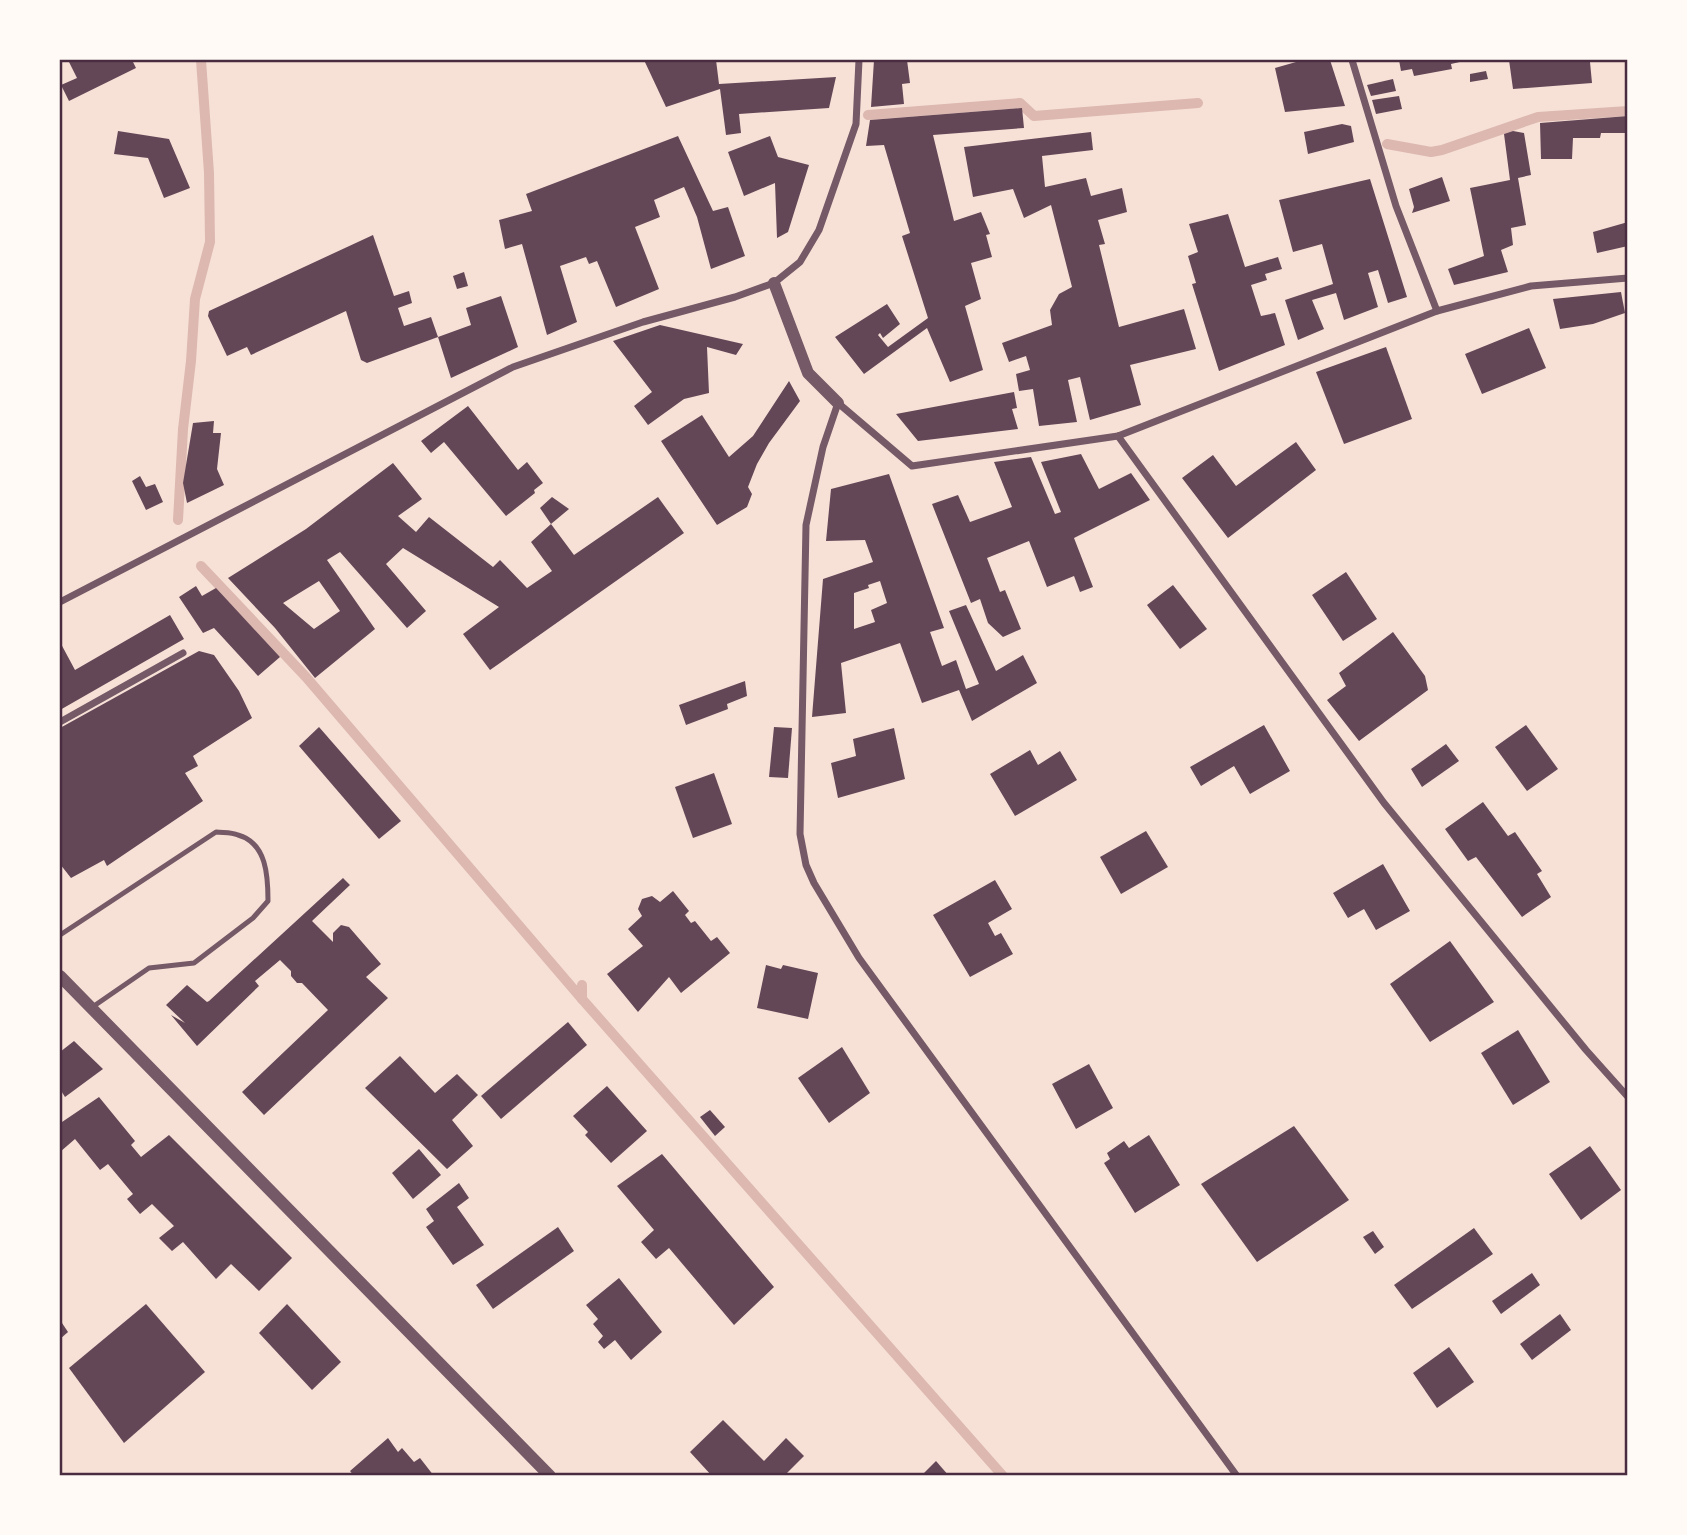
<svg xmlns="http://www.w3.org/2000/svg" width="1687" height="1535" viewBox="0 0 1687 1535" font-family="Ubuntu,sans-serif">
<style>
.lines{fill:none;stroke-linecap:round;stroke-linejoin:round}
.stream{stroke:#dcb8b0;stroke-width:10}
.building{fill:#644757;fill-rule:evenodd}
.service{stroke:#755966;stroke-width:5}
.minor{stroke:#755966;stroke-width:7}
.tertiary{stroke:#755966;stroke-width:12}
.neatline{fill:none;stroke:#4a2c40;stroke-width:2.5}
</style>
<rect width="100%" height="100%" fill="#f7e1d7"/>
<g class="lines">
<g class="stream">
<polyline points="868,115 1020,103 1034,116 1198,103"/>
<polyline points="1387,144 1431,152 1442,150 1538,117 1628,111"/>
<polyline points="178,520 183,429 191,361 195,299 210,242 209,173 201,60"/>
<polyline points="201,566 306,677 582,999 1003,1476"/>
<polyline points="582,999 582,985"/>
</g>
</g>
<g class="building">
<polygon points="68,60 132,60 136,68 69,101 61,85 77,78"/>
<polygon points="644,60 716,60 719,84 836,77 829,108 739,114 741,133 726,135 720,89 666,107"/>
<polygon points="874,60 907,60 910,83 902,84 904,104 871,107"/>
<polygon points="1303,60 1330,60 1345,106 1285,112 1275,68"/>
<polygon points="1399,60 1464,60 1464,61 1451,64 1452,69 1414,76 1412,69 1401,71"/>
<polygon points="1509,60 1595,60 1590,62 1592,83 1513,89"/>
<polygon points="1486,71 1488,79 1470,82 1470,74"/>
<polygon points="1393,79 1396,91 1371,96 1367,85"/>
<polygon points="1399,96 1402,109 1376,114 1372,100"/>
<polygon points="1022,108 1024,128 933,135 954,221 981,212 990,234 986,235 992,257 971,263 981,299 965,306 983,370 950,382 927,328 864,374 835,337 887,304 900,324 883,338 880,333 878,335 888,347 928,318 902,236 910,233 884,145 866,146 870,120"/>
<polygon points="1628,116 1628,133 1601,133 1600,138 1573,138 1572,159 1541,159 1540,123"/>
<polygon points="1342,124 1351,126 1354,142 1308,154 1304,132"/>
<polygon points="118,131 169,139 190,188 164,198 148,158 114,154"/>
<polygon points="1513,131 1524,133 1531,175 1518,178 1526,225 1511,228 1513,245 1501,250 1508,272 1454,285 1448,269 1484,256 1470,188 1510,180 1504,134"/>
<polygon points="1091,132 1093,150 1042,156 1045,187 1086,178 1091,196 1122,188 1127,212 1098,220 1105,244 1099,245 1119,327 1184,309 1196,349 1130,365 1141,405 1090,420 1080,377 1068,380 1077,422 1039,426 1033,389 1019,391 1016,374 1030,370 1026,356 1009,362 1002,343 1052,325 1050,310 1059,294 1072,287 1051,205 1024,218 1013,189 973,197 964,147"/>
<polygon points="678,136 713,211 728,207 745,256 711,269 697,217 684,187 654,200 660,217 635,227 659,289 616,307 597,261 589,264 586,257 560,266 577,322 547,335 522,244 505,249 499,220 532,211 526,194"/>
<polygon points="770,136 778,157 809,165 788,232 777,238 775,183 744,196 728,152"/>
<polygon points="1442,177 1450,201 1412,213 1414,207 1409,189"/>
<polygon points="1370,179 1407,297 1388,303 1378,270 1368,273 1378,307 1344,320 1336,293 1312,300 1324,329 1298,340 1285,300 1333,284 1322,244 1293,252 1279,200"/>
<polygon points="1228,214 1245,267 1278,257 1282,269 1265,274 1267,280 1251,285 1261,316 1275,313 1285,345 1219,371 1192,284 1196,283 1188,256 1198,252 1189,224"/>
<polygon points="1628,222 1628,246 1597,253 1593,232"/>
<polygon points="373,235 394,296 409,291 412,303 398,308 404,326 431,317 438,337 367,363 361,360 346,311 251,355 247,347 227,356 208,316 209,311"/>
<polygon points="464,272 468,286 457,289 453,276"/>
<polygon points="1621,292 1625,313 1593,324 1560,329 1553,299"/>
<polygon points="501,296 518,347 451,378 438,337 471,325 466,308"/>
<polygon points="660,325 743,344 736,355 707,347 709,393 684,399 648,425 634,406 652,392 613,341"/>
<polygon points="1529,328 1546,368 1482,394 1465,354"/>
<polygon points="1386,347 1412,419 1344,444 1316,372"/>
<polygon points="789,381 800,401 769,443 757,464 748,487 752,494 747,507 717,525 661,441 702,415 729,457 753,436"/>
<polygon points="1014,392 1017,408 1012,409 1018,429 918,441 896,414"/>
<polygon points="468,406 518,470 527,462 543,483 534,490 535,493 506,516 444,442 431,453 421,441"/>
<polygon points="214,421 213,433 221,433 217,469 224,485 187,503 183,483 193,423"/>
<polygon points="1296,442 1316,470 1228,538 1182,478 1213,455 1236,486"/>
<polygon points="1081,454 1099,489 1131,473 1150,500 1074,538 1093,587 1080,592 1074,576 1047,587 1029,541 987,558 1000,592 1005,590 1021,629 1003,637 988,623 980,599 971,603 932,504 958,495 970,522 1012,507 994,462 1031,457 1055,514 1061,512 1041,462"/>
<path d="M393,463l29,36 -24,17 18,16 13,-15 64,50 7,-7 27,28 25,-17 -21,-29 20,-18 23,31 84,-58 26,36 -194,137 -27,-36 36,-27 -96,-59 -17,16 40,47 -19,17 -67,-76 -13,8 48,69 -60,49 -40,-50 -47,-50 78,-49zM319,581l21,30 -26,18 -31,-26z"/>
<path d="M889,474l55,154 -14,4 12,34 14,-6 10,29 13,-5 -30,-73 17,-6 30,66 27,-16 14,28 -65,38 -13,-31 -37,13 -22,-60 -59,20 5,50 -34,4 11,-138 50,-17 -8,-22 -39,1 5,-52zM880,581l7,22 -16,7 4,12 -21,7v-36l15,-5 -1,-3z"/>
<polygon points="140,476 146,487 155,484 163,502 146,510 132,481"/>
<polygon points="552,497 569,509 551,524 540,508"/>
<polygon points="1346,572 1377,619 1343,641 1312,595"/>
<polygon points="1173,585 1207,629 1180,649 1147,605"/>
<polygon points="196,586 202,596 216,588 280,657 258,676 214,628 203,633 179,597"/>
<polygon points="170,615 184,639 60,710 60,642 75,670"/>
<polygon points="1393,632 1425,676 1428,690 1359,741 1327,700 1346,686 1339,673"/>
<polygon points="199,651 214,655 239,691 252,718 193,756 198,766 185,773 203,801 107,866 104,860 71,878 60,864 60,728"/>
<polygon points="745,681 747,696 727,704 728,709 686,725 679,705"/>
<polygon points="1264,725 1290,771 1250,794 1234,766 1201,786 1190,767"/>
<polygon points="1526,725 1558,769 1527,791 1495,747"/>
<polygon points="319,727 401,821 379,839 299,746"/>
<polygon points="774,727 792,728 788,778 769,777"/>
<polygon points="894,728 905,779 838,798 831,763 856,756 853,739"/>
<polygon points="1446,744 1459,761 1422,787 1411,769"/>
<polygon points="1030,750 1038,765 1060,751 1077,780 1015,816 990,774"/>
<polygon points="714,773 732,824 693,838 675,787"/>
<polygon points="1483,802 1508,836 1515,832 1542,871 1537,874 1551,897 1522,917 1476,857 1468,861 1445,829"/>
<polygon points="1146,831 1168,867 1121,894 1100,857"/>
<polygon points="1383,864 1410,911 1376,930 1364,909 1348,918 1333,893"/>
<polygon points="343,878 350,885 312,921 333,942 333,933 341,925 349,927 381,964 366,977 388,998 264,1115 242,1092 328,1010 302,983 297,983 291,976 291,971 280,960 255,981 259,986 197,1046 171,1015 185,1023 166,1005 187,985 207,1002 209,1001"/>
<polygon points="995,880 1012,909 988,923 995,936 1001,933 1013,954 970,977 933,915"/>
<polygon points="673,891 689,911 685,915 691,923 695,921 711,941 717,937 730,953 681,993 669,977 638,1012 607,974 643,946 628,929 642,916 638,909 642,899 652,896 660,902"/>
<polygon points="1450,941 1494,1002 1430,1042 1390,984"/>
<polygon points="766,965 781,969 783,965 818,973 808,1019 757,1008"/>
<polygon points="568,1022 587,1045 501,1119 481,1096"/>
<polygon points="1518,1030 1550,1082 1513,1105 1481,1053"/>
<polygon points="74,1041 103,1069 65,1097 60,1089 60,1052"/>
<polygon points="842,1047 870,1093 829,1123 798,1078"/>
<polygon points="400,1056 435,1093 457,1074 478,1095 452,1120 473,1146 447,1169 365,1088"/>
<polygon points="1089,1064 1113,1108 1076,1129 1052,1084"/>
<polygon points="607,1086 647,1131 611,1163 585,1135 588,1132 573,1116"/>
<polygon points="99,1097 135,1141 131,1145 141,1157 169,1135 292,1258 259,1291 231,1264 216,1279 183,1242 172,1251 159,1238 174,1226 152,1204 140,1214 127,1199 133,1194 108,1164 100,1170 75,1139 60,1152 60,1118 62,1122"/>
<polygon points="710,1110 725,1127 715,1136 700,1117"/>
<polygon points="1294,1126 1349,1200 1257,1262 1201,1184"/>
<polygon points="1149,1135 1180,1185 1135,1213 1104,1163 1110,1159 1107,1153 1124,1141 1129,1148"/>
<polygon points="1590,1146 1621,1190 1581,1220 1549,1174"/>
<polygon points="419,1149 441,1175 413,1199 392,1173"/>
<polygon points="662,1154 774,1287 734,1325 669,1248 656,1259 641,1242 654,1230 617,1186"/>
<polygon points="459,1183 469,1198 457,1207 484,1245 453,1265 426,1227 434,1221 426,1209"/>
<polygon points="558,1227 574,1251 493,1309 476,1285"/>
<polygon points="1474,1228 1493,1254 1412,1309 1394,1285"/>
<polygon points="1373,1231 1384,1247 1375,1254 1363,1237"/>
<polygon points="1532,1273 1540,1285 1501,1314 1492,1301"/>
<polygon points="619,1278 662,1332 631,1360 615,1340 604,1349 598,1342 603,1336 593,1324 598,1319 586,1305"/>
<polygon points="146,1304 205,1372 124,1443 69,1368"/>
<polygon points="287,1304 341,1362 312,1390 259,1333"/>
<polygon points="1560,1314 1571,1330 1532,1360 1520,1344"/>
<polygon points="60,1320 68,1332 60,1339"/>
<polygon points="1449,1347 1474,1382 1437,1408 1413,1373"/>
<polygon points="723,1420 764,1461 786,1438 804,1456 784,1476 712,1476 690,1452"/>
<polygon points="388,1438 398,1452 402,1448 414,1462 420,1458 434,1476 354,1476 350,1471"/>
<polygon points="936,1461 949,1476 921,1476"/>
</g>
<g class="lines">
<path class="service" d="M60,935l156,-103c7,1 15,0 22,3 29,8 30,42 30,66l-15,17 -59,45 -45,5 -58,40"/>
<g class="minor">
<polyline points="1352,60 1396,206 1437,311"/>
<polyline points="1118,436 1384,803 1586,1050 1628,1097"/>
<polyline points="60,602 513,367 643,322 735,297 774,283 800,262 819,230 856,124 859,60"/>
<polyline points="60,722 183,653"/>
<polyline points="1237,1476 859,958 814,883 806,865 800,834 806,525 823,447 838,403 912,466 1118,436 1437,311 1531,286 1628,278"/>
</g>
<g class="tertiary">
<polyline points="774,283 808,373 838,403"/>
<polyline points="60,976 550,1476"/>
</g>
</g>
<rect width="1687" height="1535" fill="none" stroke="#fffaf5" stroke-width="122"/>
<rect x="61" y="61" width="1565" height="1413" class="neatline"/>
</svg>
